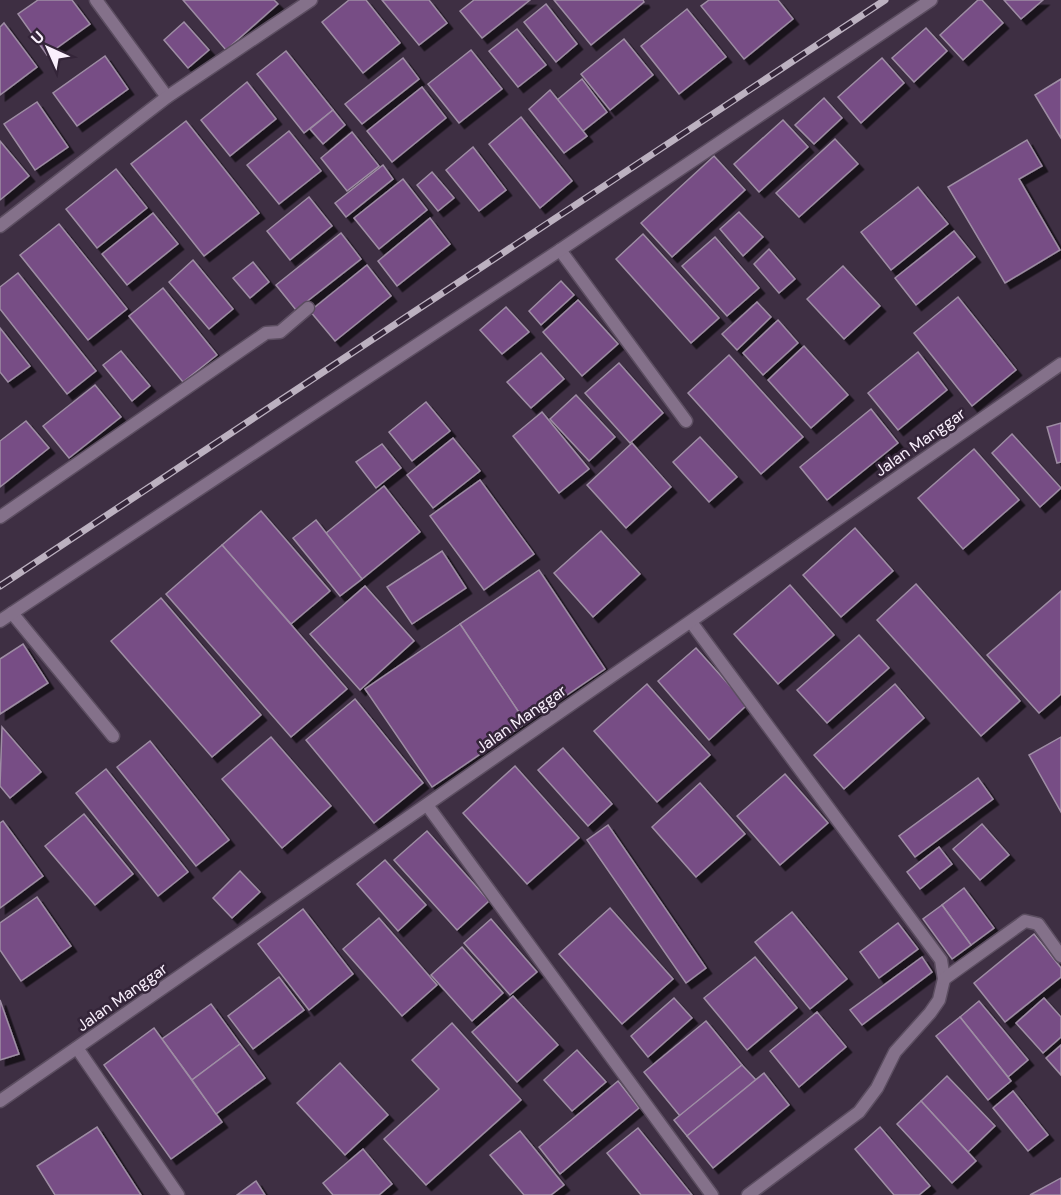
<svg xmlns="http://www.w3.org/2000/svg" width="1061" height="1195" viewBox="0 0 1061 1195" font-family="'DM Sans',sans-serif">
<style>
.building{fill:#774d85;stroke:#9e8da4;stroke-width:1.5;filter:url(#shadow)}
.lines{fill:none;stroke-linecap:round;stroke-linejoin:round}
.street-casing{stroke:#5c4e61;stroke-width:15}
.street{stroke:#84718a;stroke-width:12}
.rail-casing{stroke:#bcb1c0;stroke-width:7}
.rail{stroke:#342539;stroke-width:4.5;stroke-dasharray:14;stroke-linecap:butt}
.labels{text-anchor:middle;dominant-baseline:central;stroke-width:5;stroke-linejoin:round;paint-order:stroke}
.street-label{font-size:16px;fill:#f9effc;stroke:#342539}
</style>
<defs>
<filter id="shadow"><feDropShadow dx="5.5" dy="5.5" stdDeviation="0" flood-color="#0009"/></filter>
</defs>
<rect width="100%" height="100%" fill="#3e2f43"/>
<g class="building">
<polygon points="38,0 72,0 90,24 47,55 18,14"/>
<polygon points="183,0 274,0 278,4 226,50"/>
<polygon points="349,0 366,0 400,43 363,73 322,22"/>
<polygon points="382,0 429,0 447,23 419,45"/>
<polygon points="474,0 530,0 482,38 460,11"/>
<polygon points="554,0 643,0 644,2 591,45"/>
<polygon points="709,0 778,0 793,19 744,59 701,6"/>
<polygon points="978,0 982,0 1003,23 963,60 940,35"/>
<polygon points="1004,0 1043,0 1021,19"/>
<polygon points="546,4 577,44 556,62 524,22"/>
<polygon points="687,9 726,57 679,94 641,46"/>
<polygon points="184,22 209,50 188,68 164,40"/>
<polygon points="4,23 37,67 0,95 0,27"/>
<polygon points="926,28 947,51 914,82 892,58"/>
<polygon points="517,29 546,65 518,87 489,51"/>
<polygon points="624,39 653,75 610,110 581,74"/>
<polygon points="471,50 502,89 459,123 428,84"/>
<polygon points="286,51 333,110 304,133 257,74"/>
<polygon points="105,56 128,89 77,126 53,93"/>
<polygon points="403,58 419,79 362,124 345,104"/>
<polygon points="882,58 904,83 861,123 838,97"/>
<polygon points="582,79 607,112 583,131 557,100"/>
<polygon points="1061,79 1061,138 1035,95"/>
<polygon points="247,82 276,119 230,156 201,120"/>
<polygon points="422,87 446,118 392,162 367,131"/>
<polygon points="550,90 587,136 564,153 529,109"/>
<polygon points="824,98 842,118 814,144 795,125"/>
<polygon points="37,102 68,147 35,170 4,124"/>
<polygon points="333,110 345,125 323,144 310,129"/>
<polygon points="521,117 572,181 540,208 489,144"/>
<polygon points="783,120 808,147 759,192 734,164"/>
<polygon points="186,121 259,213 204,256 131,164"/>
<polygon points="289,131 321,171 279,204 247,165"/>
<polygon points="352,132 379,166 347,191 321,158"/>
<polygon points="835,139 858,164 799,217 776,193"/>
<polygon points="1027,140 1042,166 1019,179 1060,250 1005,283 948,187"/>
<polygon points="0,141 29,176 0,200"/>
<polygon points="473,147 506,190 479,211 446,170"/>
<polygon points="714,156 745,190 672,257 641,223"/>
<polygon points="383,165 393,179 346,217 335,203"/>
<polygon points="116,169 147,208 97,248 66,209"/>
<polygon points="432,172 454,198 438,211 417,185"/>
<polygon points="403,179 427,210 379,249 354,218"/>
<polygon points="918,187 948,224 891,270 861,232"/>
<polygon points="309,197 332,226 290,260 267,231"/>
<polygon points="739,212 763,237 743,256 720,229"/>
<polygon points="153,213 178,244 127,285 102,254"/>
<polygon points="430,218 450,244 397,286 378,261"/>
<polygon points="59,224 127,309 88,340 20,255"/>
<polygon points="954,231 975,257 916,305 895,278"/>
<polygon points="341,233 361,259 296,310 276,285"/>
<polygon points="643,234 719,318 691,343 616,259"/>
<polygon points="715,237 759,288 727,316 682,266"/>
<polygon points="769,249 795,279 779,293 754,264"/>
<polygon points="193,260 233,309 209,329 169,282"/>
<polygon points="253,262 269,282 250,298 233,278"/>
<polygon points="367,265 391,296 335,341 310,311"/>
<polygon points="843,266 880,306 844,339 807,299"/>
<polygon points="18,273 96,371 67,394 0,309 0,287"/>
<polygon points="561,281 574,295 541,325 529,311"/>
<polygon points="163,288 217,355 183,382 129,316"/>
<polygon points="958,297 1016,370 972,406 914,333"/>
<polygon points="578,300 618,344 582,376 543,332"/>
<polygon points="757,302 771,317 737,350 722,334"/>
<polygon points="506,307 529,332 502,354 480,330"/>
<polygon points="778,320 798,343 763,375 743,353"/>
<polygon points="0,328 30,366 8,382 0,372"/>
<polygon points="804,346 848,395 811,428 768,380"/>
<polygon points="121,351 150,386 132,401 103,365"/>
<polygon points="918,352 947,390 898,430 868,393"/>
<polygon points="541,353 564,379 531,408 507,382"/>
<polygon points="729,355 803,437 761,474 688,393"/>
<polygon points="619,363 663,413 630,443 585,393"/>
<polygon points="95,385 121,417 69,458 43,426"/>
<polygon points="576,395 615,437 589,461 550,419"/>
<polygon points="426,402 450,431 412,461 389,432"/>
<polygon points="871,409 898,443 827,500 800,467"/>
<polygon points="542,412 589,469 559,493 513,436"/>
<polygon points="26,421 49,448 0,487 0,441"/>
<polygon points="1061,423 1061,462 1057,463 1047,427"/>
<polygon points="1012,434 1061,488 1040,507 992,453"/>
<polygon points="700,437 737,477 709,502 673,462"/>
<polygon points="453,438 480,471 433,508 407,475"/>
<polygon points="632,443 671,487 626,528 587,485"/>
<polygon points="382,444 401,468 376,488 356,462"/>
<polygon points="974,449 1019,500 963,549 918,498"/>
<polygon points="480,480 534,554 484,590 430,516"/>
<polygon points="384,486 420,532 362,579 326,533"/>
<polygon points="261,511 330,591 291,624 222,545"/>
<polygon points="316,520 362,579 340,596 293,538"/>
<polygon points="855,528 893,571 841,617 803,575"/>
<polygon points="601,531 640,574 593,617 554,573"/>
<polygon points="222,545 347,689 291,737 166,594"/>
<polygon points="442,551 466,588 412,624 387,587"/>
<polygon points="539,570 605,669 526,723 460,624"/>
<polygon points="916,584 1020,701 981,736 877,620"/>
<polygon points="790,585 834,635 778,684 734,634"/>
<polygon points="365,586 414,641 360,690 310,634"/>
<polygon points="1061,591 1061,694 1039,713 987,655"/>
<polygon points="161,598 261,715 212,757 111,641"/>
<polygon points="460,624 526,723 432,787 365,689"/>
<polygon points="859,635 889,668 827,723 797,690"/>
<polygon points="23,644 48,683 0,714 0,659"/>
<polygon points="696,648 747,705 709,740 658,681"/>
<polygon points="647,684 710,755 657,802 594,731"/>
<polygon points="895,684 924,718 844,789 814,755"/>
<polygon points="355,699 423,783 374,823 306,740"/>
<polygon points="2,727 41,772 10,798 0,786"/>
<polygon points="271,737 331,806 282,848 222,779"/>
<polygon points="1061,737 1061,812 1029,755"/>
<polygon points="150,741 229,840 196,866 117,767"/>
<polygon points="563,748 612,804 588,826 538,770"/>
<polygon points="515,766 579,838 527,884 463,813"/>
<polygon points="106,769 188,872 158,896 76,793"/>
<polygon points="785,774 828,823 780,865 737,816"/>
<polygon points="978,778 993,799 915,857 899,836"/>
<polygon points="700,783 745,834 696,877 652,827"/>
<polygon points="84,814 133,874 95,905 45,846"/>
<polygon points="3,821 43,876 0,908 0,823"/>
<polygon points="982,824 1009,855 980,880 953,849"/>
<polygon points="608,825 706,968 686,983 587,840"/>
<polygon points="427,831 489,901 457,930 394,860"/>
<polygon points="939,847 952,864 920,889 907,872"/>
<polygon points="385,860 426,905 398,931 357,884"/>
<polygon points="240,871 260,892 232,918 213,898"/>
<polygon points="964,888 994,928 971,945 942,905"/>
<polygon points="37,897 71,946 21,981 0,950 0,923"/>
<polygon points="942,905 971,945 952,959 923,919"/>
<polygon points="610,908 673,979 622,1024 559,954"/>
<polygon points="303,909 353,974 309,1010 258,944"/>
<polygon points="792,912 847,979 810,1009 755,942"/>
<polygon points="379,918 437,985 402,1016 343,949"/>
<polygon points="491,919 537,972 510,995 464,943"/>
<polygon points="898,923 918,949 879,978 860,952"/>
<polygon points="1034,934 1061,968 1061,977 1005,1022 974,983"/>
<polygon points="462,947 503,993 472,1021 431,975"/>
<polygon points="755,957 797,1008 747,1050 704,998"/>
<polygon points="922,957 932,972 862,1025 850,1010"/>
<polygon points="279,977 304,1010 253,1049 228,1016"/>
<polygon points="513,996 558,1045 517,1082 472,1032"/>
<polygon points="674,998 692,1018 648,1057 631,1036"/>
<polygon points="1044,998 1061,1017 1061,1037 1043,1053 1016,1023"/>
<polygon points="0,1000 19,1054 0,1060"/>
<polygon points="979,1001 1028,1060 1008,1077 960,1017"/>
<polygon points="211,1004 240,1044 192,1080 162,1039"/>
<polygon points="817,1012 846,1047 799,1087 770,1051"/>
<polygon points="960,1017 1011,1081 988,1100 936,1036"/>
<polygon points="706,1021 742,1065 680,1116 644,1072"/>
<polygon points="452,1023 521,1100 426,1185 384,1139 439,1089 412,1060"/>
<polygon points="154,1028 222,1122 171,1159 104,1065"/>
<polygon points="240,1044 265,1078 216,1114 192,1080"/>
<polygon points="1061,1045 1061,1075 1046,1058"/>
<polygon points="577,1050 606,1082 572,1111 544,1080"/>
<polygon points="340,1063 388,1115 345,1155 297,1103"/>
<polygon points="742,1065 756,1080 687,1136 674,1120"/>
<polygon points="764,1073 789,1105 713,1168 687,1136"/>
<polygon points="947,1076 995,1126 968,1152 921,1101"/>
<polygon points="618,1081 639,1108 560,1174 539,1147"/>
<polygon points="1013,1091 1048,1135 1028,1151 993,1108"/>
<polygon points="921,1101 976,1161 952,1183 897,1124"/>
<polygon points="97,1127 141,1195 55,1195 37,1166"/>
<polygon points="880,1127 930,1186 919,1195 894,1195 855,1149"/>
<polygon points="638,1128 692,1195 641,1195 607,1153"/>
<polygon points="520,1131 564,1185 551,1195 524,1195 490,1155"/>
<polygon points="363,1149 392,1184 379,1195 333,1195 323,1183"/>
<polygon points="1061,1178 1061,1195 1030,1195"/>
<polygon points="256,1181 265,1195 237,1195"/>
</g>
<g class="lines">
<g class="street-casing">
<g id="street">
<polyline points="96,0 167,97"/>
<polyline points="0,226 167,97 311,0"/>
<polyline points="560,250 686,421"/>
<polyline points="0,517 266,333 280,332 308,308"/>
<polyline points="12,613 113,736"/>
<polyline points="0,621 560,250 931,0"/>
<polyline points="691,622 941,960 944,979 939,1000 930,1013 895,1052 877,1088 859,1112 748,1195"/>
<polyline points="427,805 712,1195"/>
<polyline points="944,979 1025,921 1038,924 1061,956"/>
<polyline points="77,1048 178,1195"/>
<polyline points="0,1101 1061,364"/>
</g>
</g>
<use href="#street" class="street"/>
<g class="rail-casing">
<polyline id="rail" points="0,586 885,0"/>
</g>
<use href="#rail" class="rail"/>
</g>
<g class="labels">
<g class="street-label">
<text transform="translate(920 442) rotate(-35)">Jalan Manggar</text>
<text transform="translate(521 719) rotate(-35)">Jalan Manggar</text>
<text transform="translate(122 997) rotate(-35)">Jalan Manggar</text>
</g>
</g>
<g transform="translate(48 48) rotate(315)" stroke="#342539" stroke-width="4.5" paint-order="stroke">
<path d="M0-4.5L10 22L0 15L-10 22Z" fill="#f9effc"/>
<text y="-9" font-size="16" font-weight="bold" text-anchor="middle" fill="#f9effc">U</text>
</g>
</svg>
